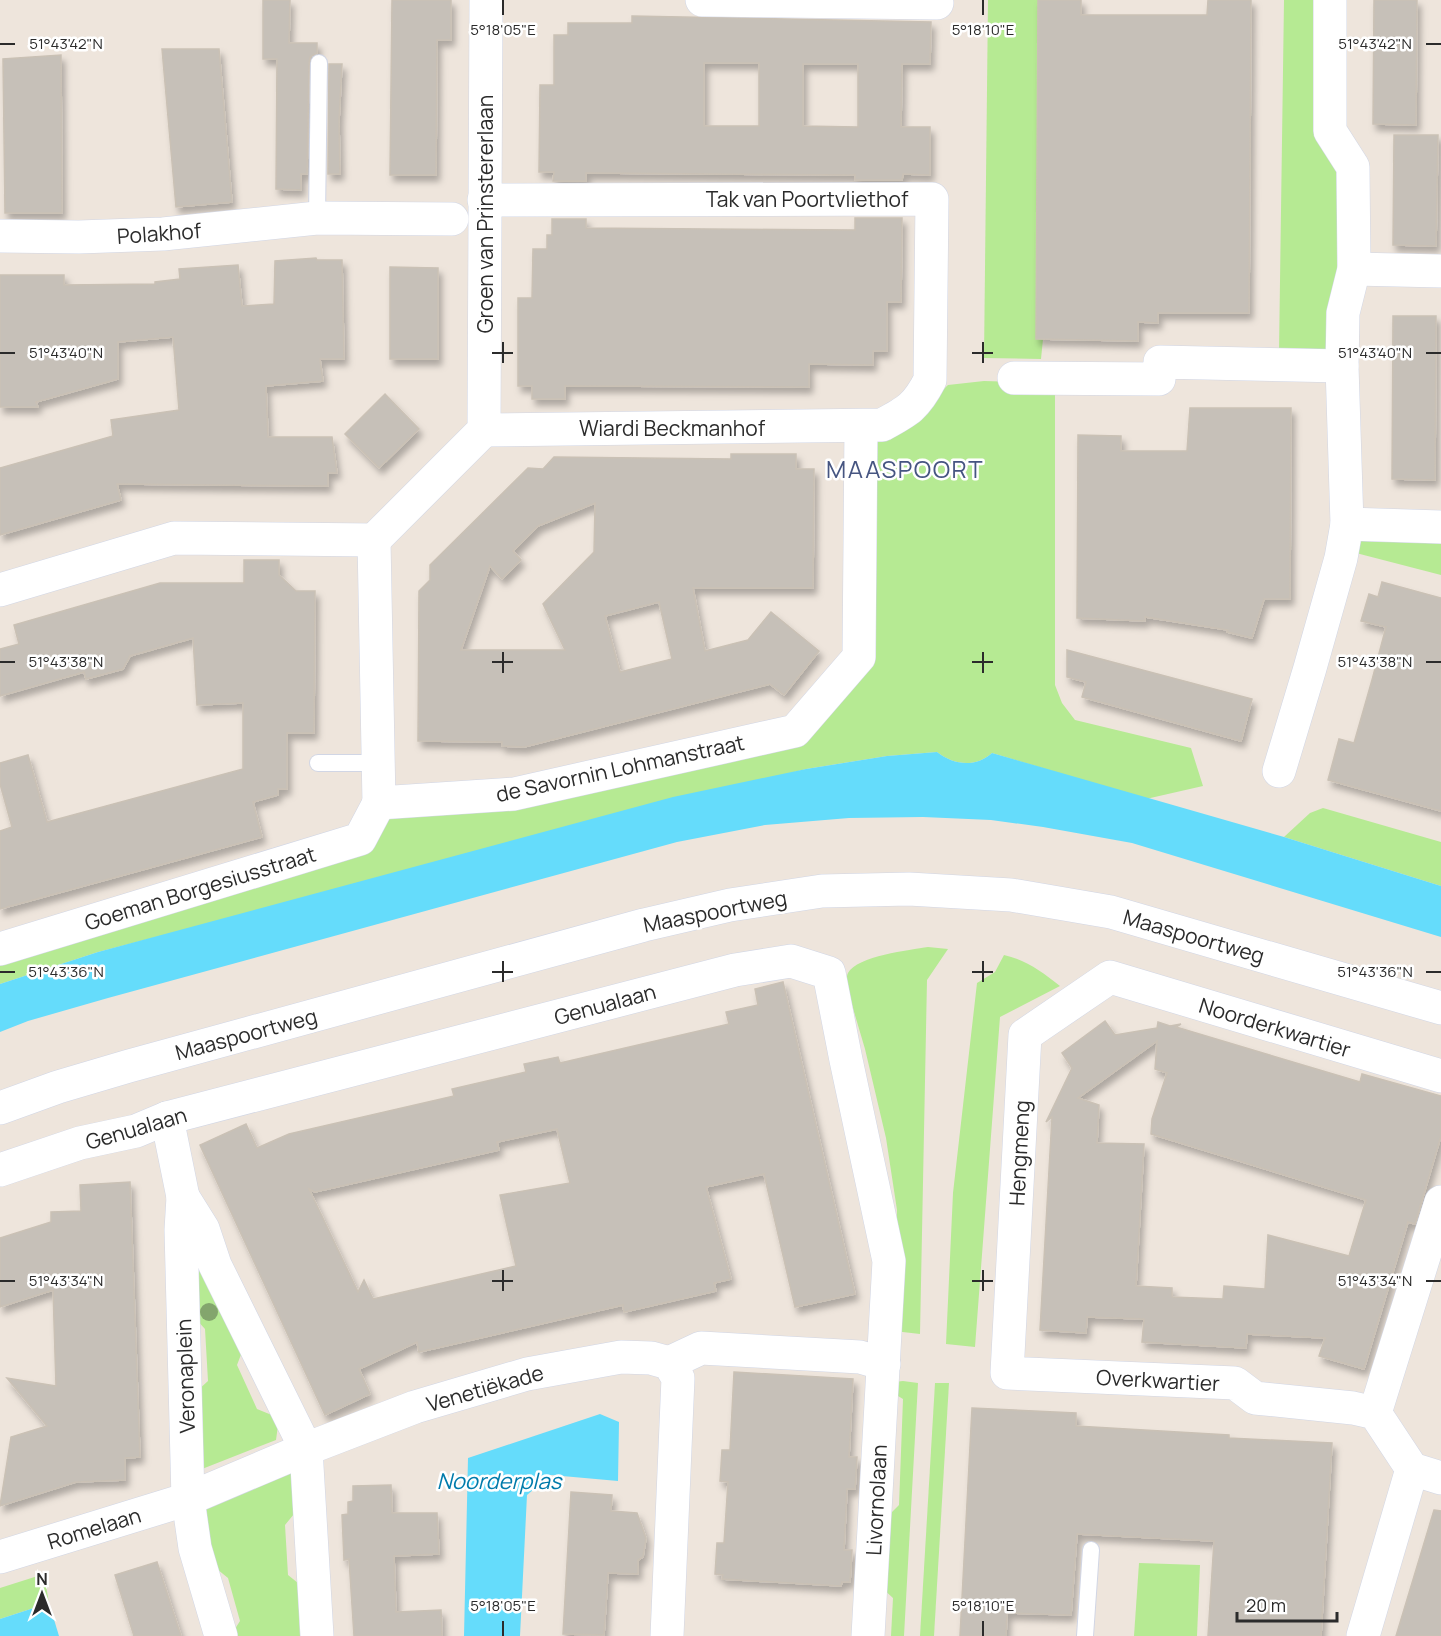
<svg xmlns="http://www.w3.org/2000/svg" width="1441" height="1636" viewBox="0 0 1441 1636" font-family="Manrope,sans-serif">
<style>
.green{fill:#b6ea93}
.water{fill:#65dcfb}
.building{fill:#c6c0b8;stroke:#cac1b5;stroke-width:1.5;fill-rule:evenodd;filter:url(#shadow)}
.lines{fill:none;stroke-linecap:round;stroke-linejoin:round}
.service-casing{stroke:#d1d6e5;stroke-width:18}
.minor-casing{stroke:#d1d6e5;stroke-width:34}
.secondary-casing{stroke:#d1d6e5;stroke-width:34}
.service{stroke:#fff;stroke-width:16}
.minor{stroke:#fff;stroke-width:33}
.secondary{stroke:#fff;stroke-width:33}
.tree{fill:#83a56d}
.ticks{fill:none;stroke:#2b2b2b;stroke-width:2}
.labels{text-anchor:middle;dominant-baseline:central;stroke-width:5;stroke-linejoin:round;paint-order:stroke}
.street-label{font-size:21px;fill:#2b2b2b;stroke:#fff}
.water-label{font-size:22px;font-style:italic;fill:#007bab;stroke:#fff}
.quarter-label{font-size:24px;letter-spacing:1.5px;fill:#465581;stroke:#fff}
.ticks-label{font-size:15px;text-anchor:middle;fill:#2b2b2b;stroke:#fff;stroke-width:5;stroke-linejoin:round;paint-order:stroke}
</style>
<defs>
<filter id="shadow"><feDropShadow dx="3.5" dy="6" stdDeviation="3" flood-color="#0004"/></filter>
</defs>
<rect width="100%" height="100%" fill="#eee5dc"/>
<g class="green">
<polygon points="988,0 1049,0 1043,339 1041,359 984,358"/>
<polygon points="1284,0 1323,0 1320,143 1342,182 1336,354 1279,352"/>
<path d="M984,381l71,2v302l7,18 13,17 116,28 12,38 -57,13 -154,-46c-17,15 -38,12 -55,-1l-50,4 -81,13 -708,183 -98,32v-32l141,-42 243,-98 369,-63 99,-68 10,-236 47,-23 39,-37z"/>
<polygon points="1361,541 1441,542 1441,575 1356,553"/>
<polygon points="1323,808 1441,842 1441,886 1284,837 1310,813"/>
<path d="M928,947l20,2 -21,31 -7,354 -26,-3 -1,-4 4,-117 -11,-72 -21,-89 -18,-61c0,-5 -1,-11 1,-15 9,-17 62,-23 80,-26z"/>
<path d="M1004,955c22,5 38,17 56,31l-60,31 -25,330 -29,-3 7,-151 24,-210 18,-11z"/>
<polygon points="201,1265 242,1352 237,1365 257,1409 279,1418 276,1440 202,1469 197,1391 208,1381 205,1329 195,1318 194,1268"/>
<polygon points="903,1381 918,1383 904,1636 891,1636 893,1598 881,1587 885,1519 899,1505 903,1399 893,1393 894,1382"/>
<polygon points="935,1383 949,1383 934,1636 920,1636"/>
<polygon points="286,1470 293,1475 294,1514 285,1525 288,1575 298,1583 300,1636 235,1636 233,1632 240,1621 228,1578 212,1565 204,1511 207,1500"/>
<polygon points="1139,1563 1200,1565 1197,1636 1134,1636"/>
<polygon points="44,1574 49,1603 0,1619 0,1588"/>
</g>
<g class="water">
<path d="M937,752c17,13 38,16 55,1l292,84 157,49v51l-309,-94 -89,-16 -52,-7 -68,-3 -74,1 -84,7 -88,17 -569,156 -80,23 -28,11v-48l98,-32 575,-155 133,-28 81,-13z"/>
<polygon points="600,1414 619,1422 618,1481 551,1475 527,1495 520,1636 464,1636 468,1458"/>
<polygon points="49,1603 59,1636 0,1636 0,1619"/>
</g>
<g class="building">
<polygon points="263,0 290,0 289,43 317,43 317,53 310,57 309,63 307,174 301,174 301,190 276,189 277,59 263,59"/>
<polygon points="392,0 451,0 451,40 437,40 436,175 390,175"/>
<polygon points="1038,0 1081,0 1081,15 1207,15 1208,0 1251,0 1249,313 1158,313 1158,323 1138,322 1138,341 1036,339"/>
<polygon points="1374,0 1417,0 1416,125 1373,124"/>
<path d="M632,16l299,6 -1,42h-28l-1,63h29v48l-27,-1 -1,6h-47v-5l-269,-2v8h-33l1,-9h-15l1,-87h14v-50h14v-12h64zM704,63h55v63h-55zM803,64h55v63l-55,-1z"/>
<polygon points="162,49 219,49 232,202 176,207"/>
<polygon points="61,55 62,213 5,213 3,59"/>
<polygon points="329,64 342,64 339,121 340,174 328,174"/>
<polygon points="1394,135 1438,135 1436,246 1393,245"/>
<polygon points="855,218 902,218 901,302 887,302 887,351 873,351 873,365 809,364 809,387 565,386 565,399 532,399 532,386 518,386 518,298 532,298 533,249 547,249 547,235 552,235 552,219 586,219 586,228 855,230"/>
<polygon points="316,258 317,260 342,260 344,359 320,359 323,381 266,386 268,437 332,437 337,473 328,473 328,486 117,484 121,500 0,535 0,468 113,436 111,420 179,410 173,337 118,342 118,379 36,402 38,407 0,407 0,275 64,275 64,285 155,284 155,282 180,279 179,269 238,265 242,306 274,304 275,261"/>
<polygon points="390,267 438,268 438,359 390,359"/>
<polygon points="1393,316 1436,316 1435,480 1392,479"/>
<polygon points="385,394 419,429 379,468 345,434"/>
<polygon points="1190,408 1291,408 1290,599 1264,599 1252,638 1227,632 1228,630 1145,617 1145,621 1077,618 1078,435 1121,436 1121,451 1187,451"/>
<path d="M731,454h65v15h18l-1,119h-120l12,63 43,-11 23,-28 48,39 -35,44 -14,-11 -246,63 -22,-1v-4l-84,-1 1,-150 11,-11v-15l98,-97 15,1 11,-12 177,2zM595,503l-1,49 -51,52 22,46h-104l29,-84 12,13 19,-19 -8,-9 25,-25zM659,602l13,57 -52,13 -15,-56z"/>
<polygon points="244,560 279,560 279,575 296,591 315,591 314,733 287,733 287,789 278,789 278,795 253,802 262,837 0,909 0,831 12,827 0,784 0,763 28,755 47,822 243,769 243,703 197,705 193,638 130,656 123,669 86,679 84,672 0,696 0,649 19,644 14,625 160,583 244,583"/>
<polygon points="1382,582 1441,598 1441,811 1328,780 1339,739 1354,743 1372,680 1386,627 1361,621 1369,594 1378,597"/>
<polygon points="1067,650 1252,699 1241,741 1082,697 1086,682 1067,677"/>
<path d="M783,982l72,312 -60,13 -31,-133 -58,13 25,92 -17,4 2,8 -92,21 -1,-7 -204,47 -2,-10 -58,27 11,25 -45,21 -125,-270 46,-21 11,24 32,-14 165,-38 -2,-7 74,-17 -2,-8 34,-7 2,6 169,-39 -3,-12 32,-7 -3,-16zM557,1129l13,54 -70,12 16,71 -143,33 -9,-19 -6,12 -49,-103 6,3 184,-42 -2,-8z"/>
<path d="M1105,1021l10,14 42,-7 1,-6 12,4 11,-2 -5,3 184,55 2,-8 79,22v40l-26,88 -7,-2 -44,147 -45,-13 6,-18 -78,-4 -1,14 -104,-6 2,-23 -57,-2 -1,16 -46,-3 12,-213 -6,5 26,-54 -10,-15zM1157,1041l-2,28 12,4 -15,46 -1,15 215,66 -17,56 -81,-21 -3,54 -41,-3 -1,13 -51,-2v-9l-36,-2 8,-142 -47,-1 2,-38 -21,-7z"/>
<polygon points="130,1182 140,1457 125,1458 125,1480 76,1482 0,1506 11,1437 47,1426 7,1378 56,1386 53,1290 0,1307 0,1238 51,1222 51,1212 81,1211 80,1185"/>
<polygon points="734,1372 853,1379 849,1457 857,1457 855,1489 847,1489 844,1550 852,1550 850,1582 842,1582 841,1586 722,1579 723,1575 715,1574 717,1543 724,1543 728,1482 720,1481 721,1466 722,1450 730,1450"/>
<polygon points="972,1408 1076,1413 1076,1426 1229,1435 1229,1438 1332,1443 1321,1636 1208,1636 1214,1541 1077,1534 1071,1615 1007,1613 1006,1636 960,1636"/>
<polygon points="391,1485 392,1513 437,1513 439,1554 394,1556 396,1612 441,1610 442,1636 354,1636 349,1559 344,1560 342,1515 348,1514 348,1502 353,1501 353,1486"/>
<polygon points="571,1492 612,1495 611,1511 637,1513 646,1538 643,1557 638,1560 638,1574 608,1573 604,1635 563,1634"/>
<polygon points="1434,1510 1441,1511 1441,1636 1396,1636"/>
<polygon points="157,1562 181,1636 134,1636 115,1575"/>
</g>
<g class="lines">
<g class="service-casing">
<g id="service">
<polyline points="317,218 319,63"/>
<polyline points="318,763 378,763"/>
<polyline points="1085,1636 1091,1550"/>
</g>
</g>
<g class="minor-casing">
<g id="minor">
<polyline points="702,0 937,3"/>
<polyline points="1330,0 1330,131 1353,167 1354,269 1343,313 1342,366 1347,524"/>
<polyline points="0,236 79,237 163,234 317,218 452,219"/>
<polyline points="1354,269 1441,271"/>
<polyline points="1014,378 1159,379 1160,362 1342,366"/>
<path d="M484,430l398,-5c26,-14 34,-18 48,-45l2,-181 -448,1"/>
<polyline points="374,540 379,803 514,794 795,731 859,657 861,427"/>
<polyline points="0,590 174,538 374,540 484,430 486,0"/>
<polyline points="1279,771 1310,668 1341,558 1347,524 1441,527"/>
<polyline points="0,949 360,839 379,803"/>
<polyline points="1441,1076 1110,977 1025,1035 1007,1373 1235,1383 1255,1398 1353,1408 1375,1413 1412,1469 1441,1478"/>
<polyline points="167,1118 183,1197"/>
<polyline points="0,1170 80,1143 136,1131 167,1118 735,970 791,961 829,973 846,1060 889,1261 868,1636"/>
<polyline points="669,1363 701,1348 860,1357 884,1364"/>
<polyline points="1375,1413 1441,1202"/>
<polyline points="0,1557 188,1499 306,1449 415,1407 527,1374 621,1357 651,1358 669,1363 678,1378 667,1636"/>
<polyline points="221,1636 195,1548 188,1499 181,1230 183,1197 203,1229 215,1265 306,1449 317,1636"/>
<polyline points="1363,1636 1412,1469"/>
</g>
</g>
<g class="secondary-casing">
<polyline id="secondary" points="0,1108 58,1087 129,1066 644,925 730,905 822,891 909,889 1011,895 1111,912 1441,1008"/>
</g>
<use href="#service" class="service"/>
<use href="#minor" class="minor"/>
<use href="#secondary" class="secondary"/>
</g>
<circle class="tree" cx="209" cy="1312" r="9"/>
<path class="ticks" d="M503,0v15M983,0v15M0,44h15M1426,44h15M503,342v21M983,342v21M0,353h15M492,353h21M972,353h21M1426,353h15M503,652v21M983,652v21M0,662h15M492,662h21M972,662h21M1426,662h15M503,961v21M983,961v21M0,972h15M492,972h21M972,972h21M1426,972h15M503,1270v21M983,1270v21M0,1281h15M492,1281h21M972,1281h21M1426,1281h15M503,1621v15M983,1621v15"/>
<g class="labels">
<g class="street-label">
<text x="807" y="199">Tak van Poortvliethof</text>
<text transform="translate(485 214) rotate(-90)">Groen van Prinstererlaan</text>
<text transform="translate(159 233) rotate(-4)">Polakhof</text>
<text x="672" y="428">Wiardi Beckmanhof</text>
<text transform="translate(620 768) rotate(-12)">de Savornin Lohmanstraat</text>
<text transform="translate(200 888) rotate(-17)">Goeman Borgesiusstraat</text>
<text transform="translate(715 911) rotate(-11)">Maaspoortweg</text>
<text transform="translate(1194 936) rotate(16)">Maaspoortweg</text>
<text transform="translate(605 1004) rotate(-15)">Genualaan</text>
<text transform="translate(1275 1027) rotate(17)">Noorderkwartier</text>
<text transform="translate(246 1034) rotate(-15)">Maaspoortweg</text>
<text transform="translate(136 1128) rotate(-16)">Genualaan</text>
<text transform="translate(1019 1153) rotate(-87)">Hengmeng</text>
<text transform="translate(185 1376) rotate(-92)">Veronaplein</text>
<text transform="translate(1158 1380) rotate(3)">Overkwartier</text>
<text transform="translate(485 1388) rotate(-16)">Venetiëkade</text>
<text transform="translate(876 1500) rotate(-87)">Livornolaan</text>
<text transform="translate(94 1528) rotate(-17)">Romelaan</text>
</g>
<g class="water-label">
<text x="499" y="1481">Noorderplas</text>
</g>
<g class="quarter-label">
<text x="905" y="468">MAASPOORT</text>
</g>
</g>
<g class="ticks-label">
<text x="503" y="35">5°18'05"E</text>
<text x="983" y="35">5°18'10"E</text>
<text x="66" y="49">51°43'42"N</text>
<text x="1375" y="49">51°43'42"N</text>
<text x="66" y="358">51°43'40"N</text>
<text x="1375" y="358">51°43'40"N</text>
<text x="66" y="667">51°43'38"N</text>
<text x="1375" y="667">51°43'38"N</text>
<text x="66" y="977">51°43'36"N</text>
<text x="1375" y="977">51°43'36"N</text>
<text x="66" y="1286">51°43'34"N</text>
<text x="1375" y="1286">51°43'34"N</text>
<text x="503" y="1611">5°18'05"E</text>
<text x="983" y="1611">5°18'10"E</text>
</g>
<g transform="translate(42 1594)" stroke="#ffffff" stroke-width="4.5" paint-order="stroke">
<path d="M0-4.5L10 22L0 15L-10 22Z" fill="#2b2b2b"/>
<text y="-9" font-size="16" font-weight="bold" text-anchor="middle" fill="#2b2b2b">N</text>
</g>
<path d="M1237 1612v9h100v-9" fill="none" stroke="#2b2b2b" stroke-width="3"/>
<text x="1246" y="1612" font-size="18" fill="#2b2b2b" stroke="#ffffff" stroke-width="4.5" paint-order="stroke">20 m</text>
</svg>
